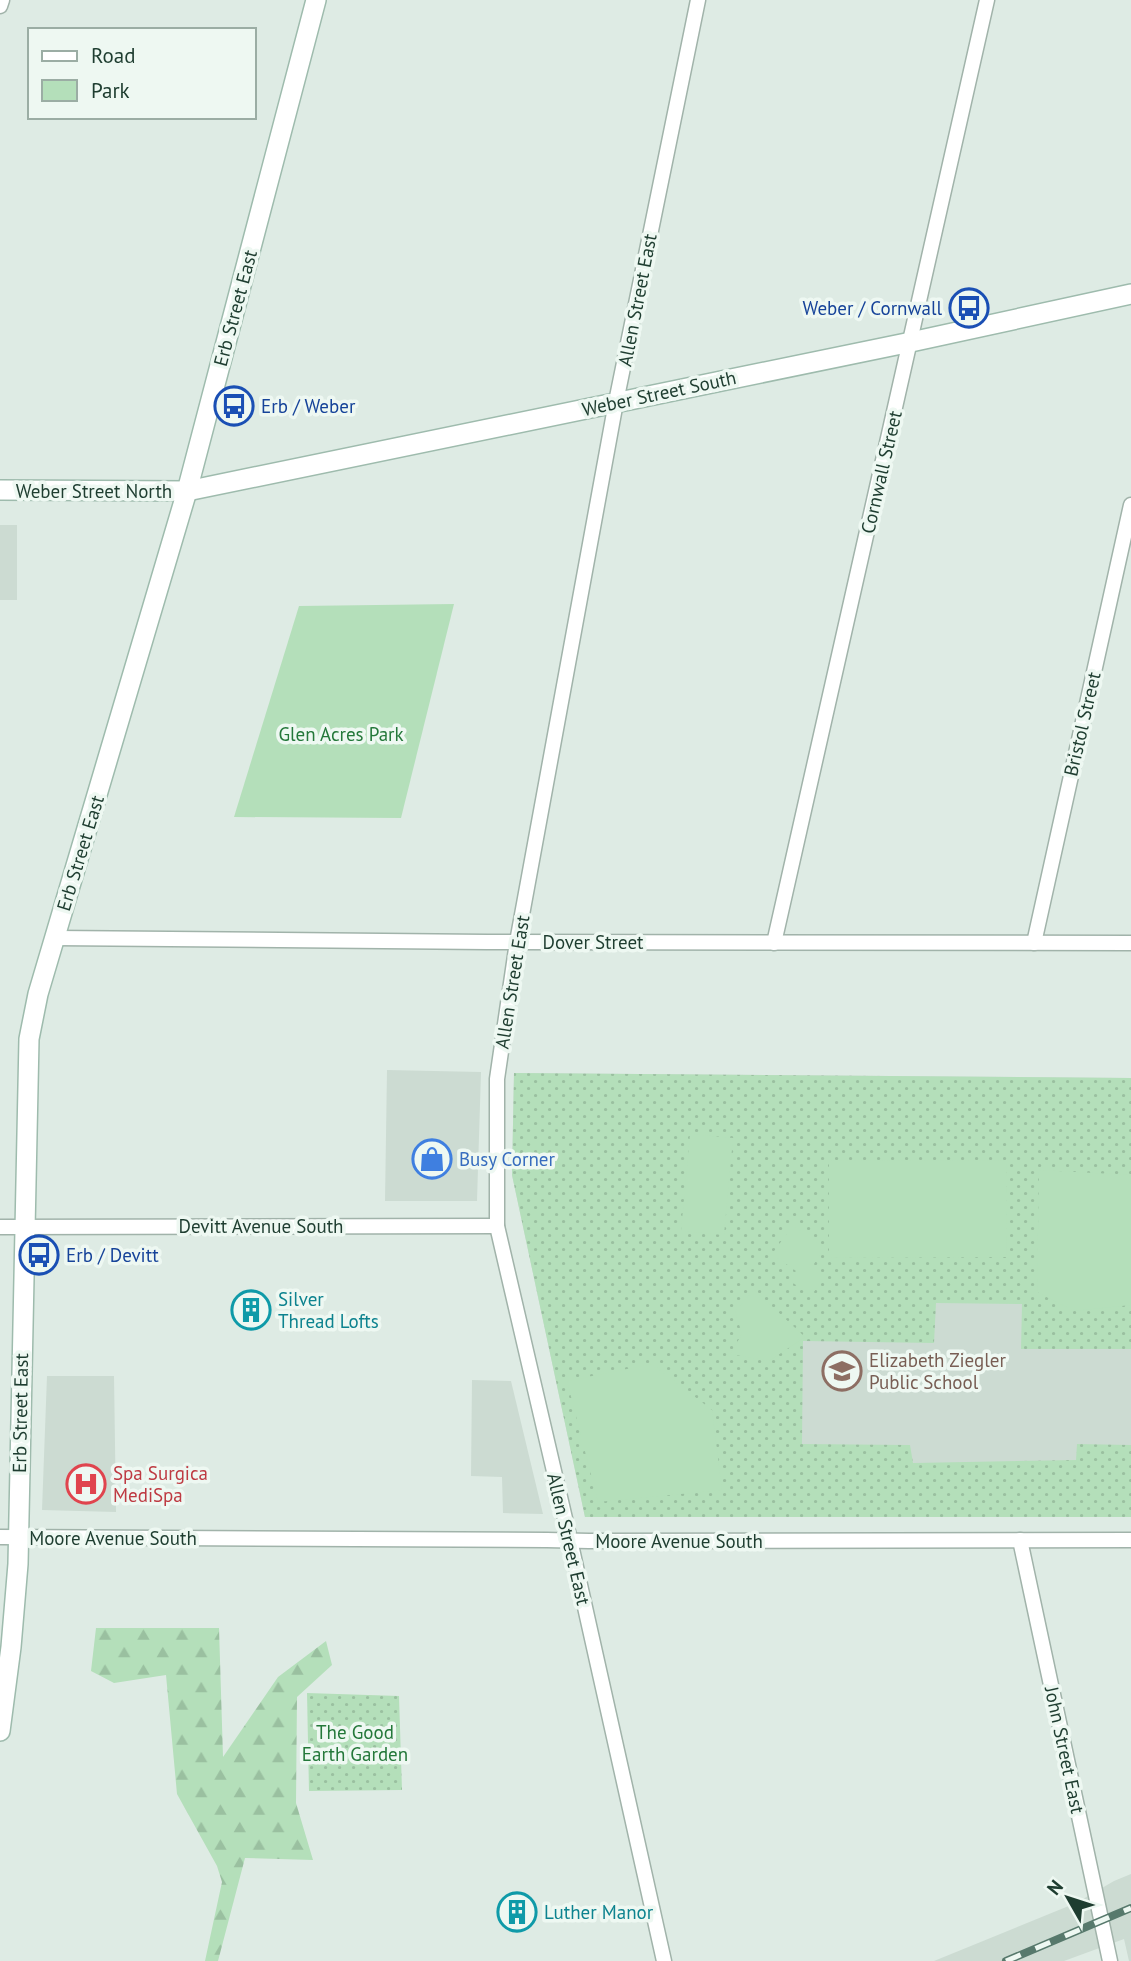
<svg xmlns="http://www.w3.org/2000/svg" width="1131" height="1961" viewBox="0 0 1131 1961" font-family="'PT Sans',sans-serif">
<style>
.built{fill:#ccdbd2}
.grass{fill:url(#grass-dots)}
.forest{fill:url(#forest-firs)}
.park{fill:#b4dfba}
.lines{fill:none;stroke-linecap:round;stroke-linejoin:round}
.street-casing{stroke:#a1b3aa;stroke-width:17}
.secondary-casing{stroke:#9ebbad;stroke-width:22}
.street{stroke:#fff;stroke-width:14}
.secondary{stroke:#fff;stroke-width:19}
.rail-casing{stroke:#57796c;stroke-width:8}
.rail{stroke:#eef8f2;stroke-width:5;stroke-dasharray:16;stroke-linecap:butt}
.labels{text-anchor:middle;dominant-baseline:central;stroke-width:7;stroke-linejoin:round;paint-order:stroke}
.street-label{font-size:19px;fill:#1e3d30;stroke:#eef8f2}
.transit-label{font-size:19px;fill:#164399;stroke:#eef8f2;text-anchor:start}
.park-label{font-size:19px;fill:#24783a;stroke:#eef8f2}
.shop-label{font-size:19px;fill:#366cbe;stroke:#eef8f2;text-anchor:start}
.culture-label{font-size:19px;fill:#0d838f;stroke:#eef8f2;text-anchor:start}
.education-label{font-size:19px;fill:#785e54;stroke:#eef8f2;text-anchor:start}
.health-label{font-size:19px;fill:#be3a42;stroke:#eef8f2;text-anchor:start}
</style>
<defs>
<pattern id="grass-dots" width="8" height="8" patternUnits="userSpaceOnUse" patternTransform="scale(1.75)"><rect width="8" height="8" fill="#b4dfba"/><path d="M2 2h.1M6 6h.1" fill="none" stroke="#9ac0a0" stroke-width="1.8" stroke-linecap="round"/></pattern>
<pattern id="forest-firs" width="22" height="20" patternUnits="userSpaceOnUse" patternTransform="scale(1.75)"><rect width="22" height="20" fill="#b4dfba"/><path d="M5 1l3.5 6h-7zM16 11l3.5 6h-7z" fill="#9ac0a0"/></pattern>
</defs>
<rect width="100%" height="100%" fill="#deebe4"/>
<g class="built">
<rect x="0" y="525" width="17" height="75"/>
<polygon points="387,1070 481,1072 477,1201 385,1201"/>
<polygon points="514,1073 1131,1078 1131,1517 585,1517 512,1175"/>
<polygon points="47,1376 114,1376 116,1512 42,1510"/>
<polygon points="472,1380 511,1381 543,1514 503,1513 502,1477 471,1476"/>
<polygon points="1131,1874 1131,1961 1129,1961 1124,1939 1064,1961 934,1961 1076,1903 1114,1881"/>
</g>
<g class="grass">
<polygon points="514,1073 1131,1078 1131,1349 1021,1349 1022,1304 936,1303 934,1343 803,1341 802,1444 910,1445 913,1463 1076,1460 1077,1444 1131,1445 1131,1517 585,1517 512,1175"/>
<polygon points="307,1693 399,1696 402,1790 309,1791"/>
</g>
<polygon class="forest" points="96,1628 219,1628 223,1757 278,1677 326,1641 332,1665 297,1697 296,1803 313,1860 245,1858 218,1961 205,1961 222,1882 217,1866 177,1794 166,1675 114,1683 91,1671"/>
<g class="park">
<polygon points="454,604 401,818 234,817 299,606"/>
<polygon points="690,1134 733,1138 724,1235 681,1231"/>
<polygon points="1006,1160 1007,1257 829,1258 829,1161"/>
<polygon points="1039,1170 1131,1175 1131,1305 1074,1311 1037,1292"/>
<polygon points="793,1225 824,1248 814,1264 809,1265 824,1278 811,1296 789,1280 796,1271 772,1254"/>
<polygon points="754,1290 805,1337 769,1361 730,1354 742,1334 735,1311"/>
<polygon points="652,1364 712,1410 722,1490 598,1502 567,1381"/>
</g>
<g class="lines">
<g class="street-casing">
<g id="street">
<polyline points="0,6 2,0"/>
<polyline points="55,938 487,942 1131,943"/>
<polyline points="774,943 987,0"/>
<polyline points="1034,943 1131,505"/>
<polyline points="0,1227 497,1226"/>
<polyline points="0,1537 547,1540 589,1541 1131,1540"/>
<polyline points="1020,1540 1110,1961"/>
<polyline points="664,1961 570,1540 497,1226 497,1079 517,942 616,402 698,0"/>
</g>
</g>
<g class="secondary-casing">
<g id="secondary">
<polyline points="0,490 187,491 911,342 1131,294"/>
<polyline points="0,1731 11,1647 18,1564 29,1039 38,994 187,491 316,0"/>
</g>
</g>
<use href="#street" class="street"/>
<use href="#secondary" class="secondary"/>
<g class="rail-casing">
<polyline id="rail" points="1006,1961 1131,1908"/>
</g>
<use href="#rail" class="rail"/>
</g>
<defs>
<g id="bus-ring" transform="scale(2.0125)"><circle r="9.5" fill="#eef8f2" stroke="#1a4fb4" stroke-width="1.5"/><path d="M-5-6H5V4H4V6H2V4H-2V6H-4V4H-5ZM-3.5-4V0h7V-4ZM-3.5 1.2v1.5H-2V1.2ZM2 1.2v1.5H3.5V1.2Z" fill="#1a4fb4"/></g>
<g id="shop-ring" transform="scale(2.0125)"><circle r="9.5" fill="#eef8f2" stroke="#3f7fe0" stroke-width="1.5"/><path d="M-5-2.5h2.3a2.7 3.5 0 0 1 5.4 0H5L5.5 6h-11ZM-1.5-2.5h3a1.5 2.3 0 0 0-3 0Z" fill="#3f7fe0"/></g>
<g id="building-ring" transform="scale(2.0125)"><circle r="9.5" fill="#eef8f2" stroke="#0f9aa8" stroke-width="1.5"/><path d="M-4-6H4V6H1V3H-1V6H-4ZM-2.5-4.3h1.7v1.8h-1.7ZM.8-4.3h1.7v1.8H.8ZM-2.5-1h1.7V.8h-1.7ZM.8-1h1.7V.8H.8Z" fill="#0f9aa8"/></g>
<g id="school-ring" transform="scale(2.0125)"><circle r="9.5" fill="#eef8f2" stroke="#8d6e63" stroke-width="1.5"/><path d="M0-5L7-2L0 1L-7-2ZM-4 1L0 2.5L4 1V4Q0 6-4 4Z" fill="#8d6e63"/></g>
<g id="hospital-ring" transform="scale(2.0125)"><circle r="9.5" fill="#eef8f2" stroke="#e0444e" stroke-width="1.5"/><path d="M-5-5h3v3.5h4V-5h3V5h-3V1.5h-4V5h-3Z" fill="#e0444e"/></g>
</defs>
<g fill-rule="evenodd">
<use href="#bus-ring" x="969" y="308"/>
<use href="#bus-ring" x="234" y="406"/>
<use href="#shop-ring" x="432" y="1159"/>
<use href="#bus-ring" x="39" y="1255"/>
<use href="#building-ring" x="251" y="1310"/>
<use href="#school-ring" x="842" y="1371"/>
<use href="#hospital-ring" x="86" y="1484"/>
<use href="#building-ring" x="517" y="1912"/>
</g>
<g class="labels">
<g class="street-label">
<text transform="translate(637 300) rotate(-79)">Allen Street East</text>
<text transform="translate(235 308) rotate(-75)">Erb Street East</text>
<text transform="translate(659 393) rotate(-12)">Weber Street South</text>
<text transform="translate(881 472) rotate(-77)">Cornwall Street</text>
<text x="94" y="491">Weber Street North</text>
<text transform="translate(1082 724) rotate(-77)">Bristol Street</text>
<text transform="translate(80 853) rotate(-73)">Erb Street East</text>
<text x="593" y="942">Dover Street</text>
<text transform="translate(512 982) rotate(-81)">Allen Street East</text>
<text x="261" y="1226">Devitt Avenue South</text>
<text transform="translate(20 1413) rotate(-89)">Erb Street East</text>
<text x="113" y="1538">Moore Avenue South</text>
<text transform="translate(569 1539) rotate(77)">Allen Street East</text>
<text x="679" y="1541">Moore Avenue South</text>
<text transform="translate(1065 1750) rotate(78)">John Street East</text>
</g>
<g class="transit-label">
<text x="942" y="308" text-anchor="end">Weber / Cornwall</text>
<text x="261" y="406">Erb / Weber</text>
<text x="66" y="1255">Erb / Devitt</text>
</g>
<g class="park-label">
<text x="341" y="734">Glen Acres Park</text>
<text x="355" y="1732">The Good<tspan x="355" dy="22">Earth Garden</tspan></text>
</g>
<g class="shop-label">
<text x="459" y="1159">Busy Corner</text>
</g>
<g class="culture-label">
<text x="278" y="1299">Silver<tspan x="278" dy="22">Thread Lofts</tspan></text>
<text x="544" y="1912">Luther Manor</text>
</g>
<g class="education-label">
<text x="869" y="1360">Elizabeth Ziegler<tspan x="869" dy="22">Public School</tspan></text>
</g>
<g class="health-label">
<text x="113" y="1473">Spa Surgica<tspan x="113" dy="22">MediSpa</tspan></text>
</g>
</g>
<rect x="28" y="28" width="228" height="91" fill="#eef8f2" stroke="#9bada4" stroke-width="2"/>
<rect x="42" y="51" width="35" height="10" fill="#ffffff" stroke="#9bada4" stroke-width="2"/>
<text x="91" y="63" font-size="21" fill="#1e3d30">Road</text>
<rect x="42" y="80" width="35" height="21" fill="#b4dfba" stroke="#9bada4" stroke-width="2"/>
<text x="91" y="98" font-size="21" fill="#1e3d30">Park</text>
<g transform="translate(1068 1898) rotate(309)" stroke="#eef8f2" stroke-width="5" paint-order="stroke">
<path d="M0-5L12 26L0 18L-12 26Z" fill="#1e3d30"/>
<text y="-10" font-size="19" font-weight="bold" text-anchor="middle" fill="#1e3d30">N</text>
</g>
</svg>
